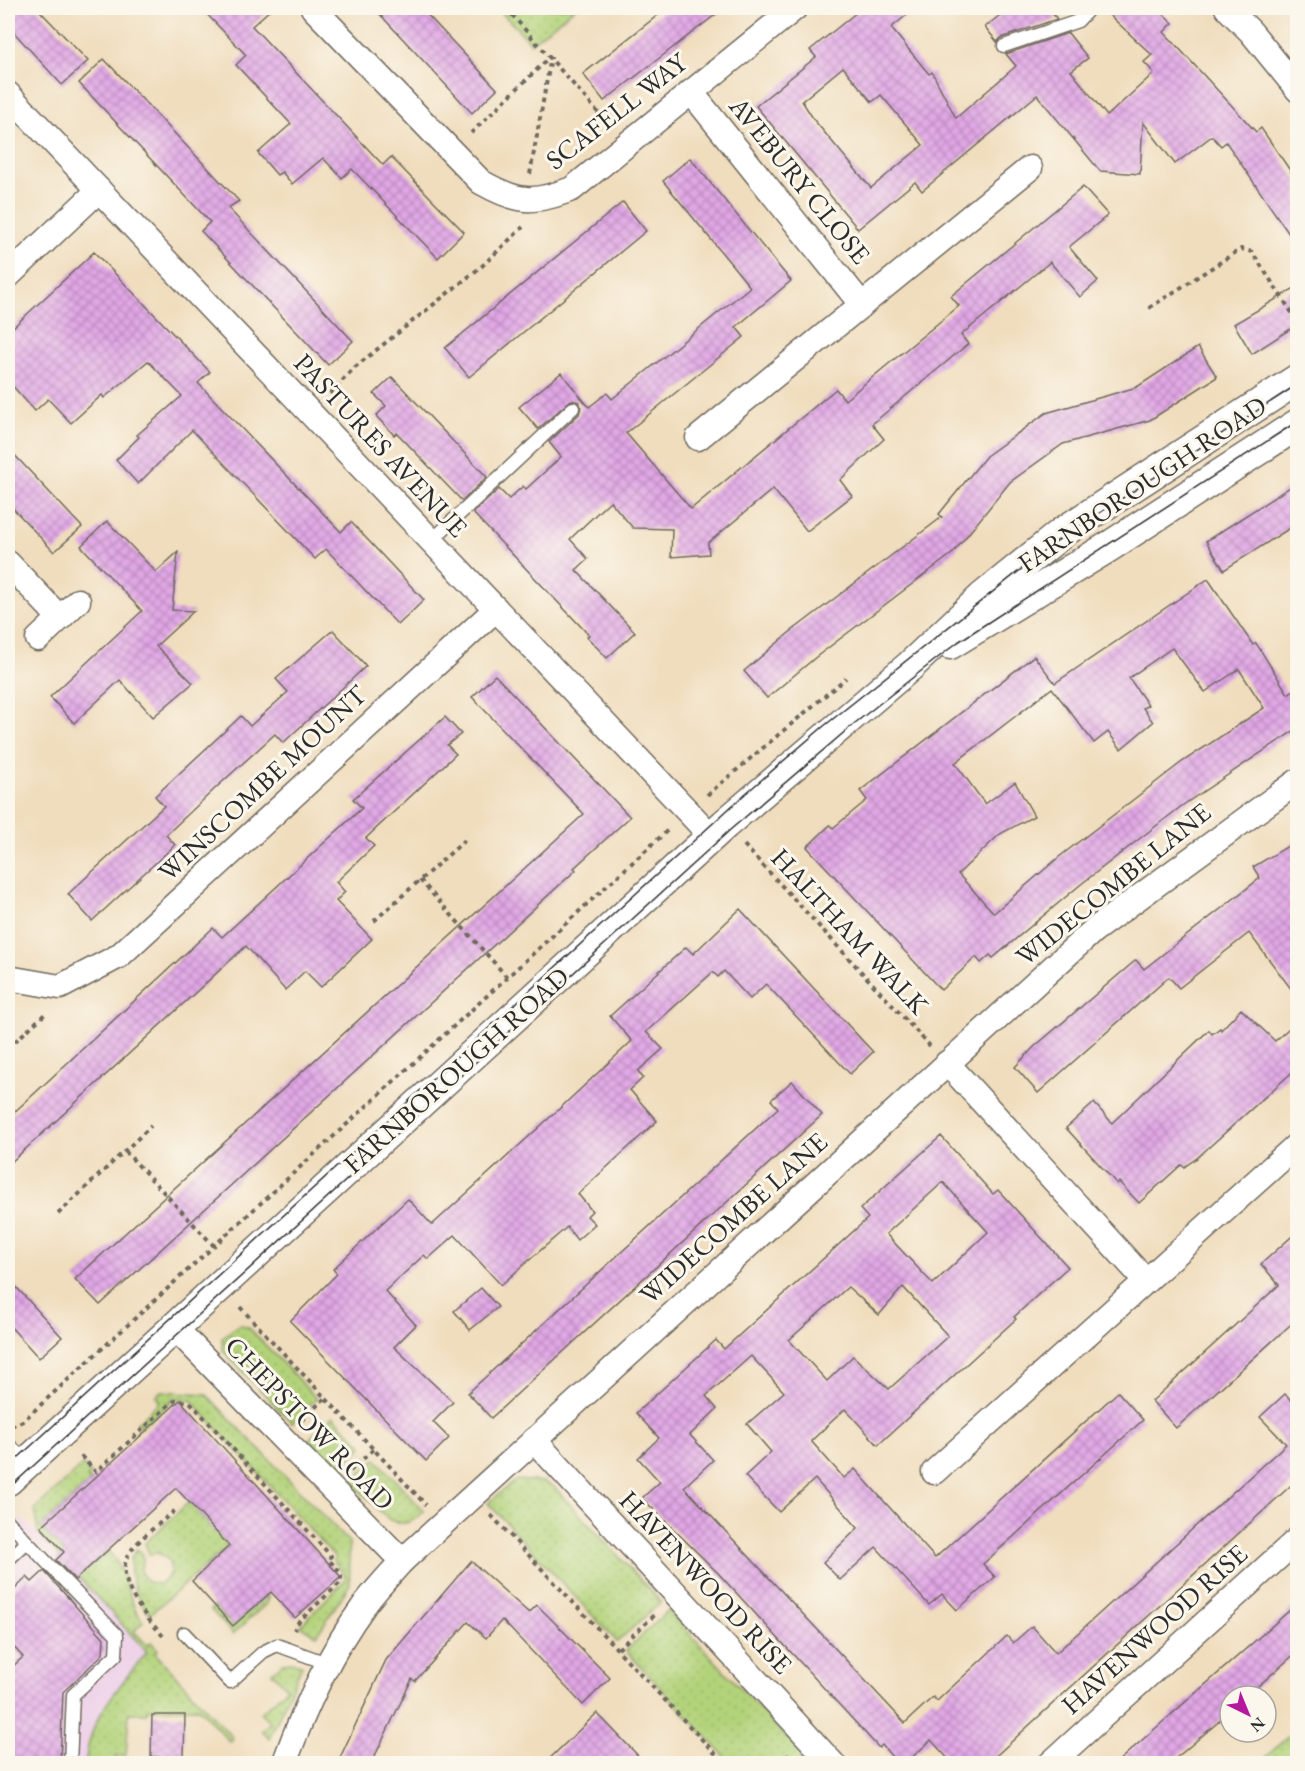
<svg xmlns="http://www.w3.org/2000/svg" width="1305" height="1771" viewBox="0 0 1305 1771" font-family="'EB Garamond',serif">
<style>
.built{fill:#eed0e8}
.grass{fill:url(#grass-dots);stroke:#6f7f52;stroke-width:1.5}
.building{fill:url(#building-cross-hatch);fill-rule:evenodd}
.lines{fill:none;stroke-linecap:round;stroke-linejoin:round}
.service-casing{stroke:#70695e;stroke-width:15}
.minor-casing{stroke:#70695e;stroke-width:27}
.tertiary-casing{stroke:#70695e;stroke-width:33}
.path{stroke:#70695e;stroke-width:4;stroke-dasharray:4.5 4.5;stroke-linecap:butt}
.service{stroke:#fff;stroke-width:12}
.minor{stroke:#fff;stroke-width:24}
.tertiary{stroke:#fff;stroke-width:30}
.tram{stroke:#2b2b2b;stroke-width:1.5}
.labels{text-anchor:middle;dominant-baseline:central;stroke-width:6;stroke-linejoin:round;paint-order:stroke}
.street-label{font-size:27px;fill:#2b2b2b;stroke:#fbf7ec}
</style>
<defs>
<pattern id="grass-dots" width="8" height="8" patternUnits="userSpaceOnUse" patternTransform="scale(1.5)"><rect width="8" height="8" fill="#b3d37a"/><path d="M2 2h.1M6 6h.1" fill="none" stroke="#9ab56a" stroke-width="1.8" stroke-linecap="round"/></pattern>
<pattern id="building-cross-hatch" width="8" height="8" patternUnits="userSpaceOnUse" patternTransform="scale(1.5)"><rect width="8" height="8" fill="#e1a7e6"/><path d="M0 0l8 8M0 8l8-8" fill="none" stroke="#b788bb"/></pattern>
</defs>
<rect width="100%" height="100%" fill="#fbf7ec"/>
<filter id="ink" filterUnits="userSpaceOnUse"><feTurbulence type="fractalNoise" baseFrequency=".0167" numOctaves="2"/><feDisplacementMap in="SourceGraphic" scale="12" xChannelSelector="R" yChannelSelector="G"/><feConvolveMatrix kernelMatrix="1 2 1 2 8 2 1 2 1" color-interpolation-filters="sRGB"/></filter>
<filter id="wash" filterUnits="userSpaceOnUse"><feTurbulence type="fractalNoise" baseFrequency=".008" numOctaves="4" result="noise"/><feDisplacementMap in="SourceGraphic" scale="24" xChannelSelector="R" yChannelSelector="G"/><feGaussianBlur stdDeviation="1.35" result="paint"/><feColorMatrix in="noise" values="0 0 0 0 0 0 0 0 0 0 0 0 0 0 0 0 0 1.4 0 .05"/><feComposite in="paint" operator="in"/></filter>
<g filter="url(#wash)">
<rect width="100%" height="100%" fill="#f0ddbd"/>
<polygon class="built" points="22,1518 147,1652 107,1702 87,1742 86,1763 8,1763 8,1531"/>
<g class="grass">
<polygon points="497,8 575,8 531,43"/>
<polygon points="239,1324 249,1328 317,1399 292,1423 223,1351 222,1338"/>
<polygon points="161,1391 206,1394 349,1542 350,1584 317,1635 300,1626 345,1580 345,1575 333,1560 335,1557 191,1400 175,1398 141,1428 137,1423 160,1401 156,1396"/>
<polygon points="333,1416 363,1446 338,1470 309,1439"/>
<path d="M376,1459l48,52c-11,12 -21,16 -36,8l-37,-37z"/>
<path d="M83,1465l8,9 -4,3 4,4 -50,46 42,46 25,-22c22,24 16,45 35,71l-9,9 13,14 4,-3 7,8 -3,3 78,85 -3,4 -31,-34 -52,1v4h-18l-3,43h-10l-1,7h-29c1,-44 35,-78 61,-111l-109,-119 -3,-24z"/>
<polygon points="516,1480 544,1482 553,1486 661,1602 617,1642 488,1503"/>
<path d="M189,1502l40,44 -79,68c-15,-16 -21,-34 -19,-56l6,-9 7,8 -4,15 8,10 11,2c11,-5 14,-14 9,-25l-10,-6 -9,1 -4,-11z"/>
<polygon points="268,1594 267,1603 233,1634 211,1610 215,1606 233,1626"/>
<polygon points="668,1610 810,1763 731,1763 626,1651"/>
<polygon points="291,1662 302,1665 269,1739 262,1731 270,1722 261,1713 287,1688 272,1672 283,1663"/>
<polygon points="1297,1728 1297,1763 1259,1763 1264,1759"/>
</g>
<g id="blocks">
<g class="building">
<polygon points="8,8 37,8 88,61 62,85 8,26"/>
<polygon points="201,8 272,8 252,26 383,165 391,157 464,232 438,258 352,169 342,178 323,158 292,184 282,172 277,175 258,153 291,124 236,65 246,55"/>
<polygon points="374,8 421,8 497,89 472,113"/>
<polygon points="667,8 724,8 604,101 583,74"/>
<path d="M862,8h53l-24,20 38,46 3,-2 24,46 60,-52 -10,-12 62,-21 20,25 -17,13 36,45 47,-43 -10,-11 8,-7 -50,-47h55l16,15 -9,9 92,100 5,-4 37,54v65l-72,-105 -5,4 -9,-10 -37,28 -32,-42 -3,52 -40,-3 -63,-76 -115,96 -7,-9 -57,47 -102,-123 60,-49 -6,-7zM843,67l29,35 9,-7 42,50 -52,43 -57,-68 -12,-19z"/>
<polygon points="1009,8 1048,8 1057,19 1001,38 997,42 985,27"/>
<polygon points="104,59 239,201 228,208 353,341 328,365 201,231 210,222 79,83"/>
<polygon points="690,158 791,281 736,327 744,337 626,433 691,509 836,389 845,400 880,371 959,306 951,296 1083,187 1108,215 1069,247 1098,281 1080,297 1050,262 961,335 968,344 872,424 884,439 840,480 852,496 807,531 773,489 708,543 709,554 671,557 672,529 633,528 610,501 570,539 588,559 576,570 635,632 607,658 587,637 589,635 473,513 499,489 509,499 523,486 526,489 561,457 549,442 579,414 581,407 579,402 571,400 538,429 519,407 561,373 589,407 607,393 612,399 750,287 663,181"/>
<polygon points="623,202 646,231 469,377 445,348"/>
<polygon points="94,252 210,372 198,383 341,532 351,522 424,600 398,625 326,549 315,559 192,430 138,484 116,460 139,437 137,435 182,396 148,361 104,398 102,395 71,423 48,399 35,411 8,381 8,332"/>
<polygon points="1298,286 1298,324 1252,354 1234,324"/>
<polygon points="1198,347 1217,377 1150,420 1063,444 1010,482 953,553 816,657 767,698 744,671 789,633 942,517 939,514 986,456 1046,413 1137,387"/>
<polygon points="392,377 487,477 462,501 397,433 394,435 376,416 386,406 374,394"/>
<polygon points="8,448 82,527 54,552 8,503"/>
<polygon points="1298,482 1298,523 1224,570 1206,541"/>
<polygon points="107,521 156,572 178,552 172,610 194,611 156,646 193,683 153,717 120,680 74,723 50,697 142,611 81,546"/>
<path d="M1208,579l45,66 3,-2 32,51 10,-7v41l-115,77 -103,80 -87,73 -3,-3 -9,8 -5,-6 -35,33 -134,-143 23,-22 3,3 34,-28 -7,-9 174,-135 21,27zM1172,648l33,44 34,-23 25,39 -82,54 -123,95 -65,56 -36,-39 42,-40 34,-18 -19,-34 -30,22 -30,-41 97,-75 42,55 14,-11 13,17 32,-27 -10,-14 5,-3 -19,-27z"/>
<polygon points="333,630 366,666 283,743 275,734 220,784 166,835 175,845 92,921 68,894 164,806 155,796 241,716 250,726 288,692 276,679"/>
<polygon points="495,675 630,817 574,868 576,870 100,1305 75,1279 584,814 472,697"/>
<polygon points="445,717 461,734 447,745 456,754 366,838 374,846 336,882 345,892 336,901 372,939 321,987 305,971 285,990 246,946 8,1165 8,1118 213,928 222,937 362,808 353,799"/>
<polygon points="1298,840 1298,998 1249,933 1179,988 1169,977 1038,1093 1015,1067 1034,1047 1136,960 1144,969 1260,878 1253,867"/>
<polygon points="740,909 873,1052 850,1074 766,984 750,999 724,971 718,977 713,972 646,1032 663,1049 638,1071 643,1078 630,1090 657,1121 578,1194 592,1211 587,1216 595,1224 577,1240 567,1227 501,1285 455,1235 428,1259 424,1255 385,1291 416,1325 394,1347 453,1402 433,1422 449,1438 426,1461 290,1321 337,1274 333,1269 408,1199 432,1225 558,1110 632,1041 610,1016 686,947 693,954"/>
<polygon points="1241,1009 1275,1041 1298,1020 1298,1067 1197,1158 1184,1167 1181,1165 1139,1203 1119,1182 1117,1184 1066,1128 1094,1103 1112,1123 1209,1030 1212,1034 1220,1028 1221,1030"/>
<polygon points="792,1081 822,1115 491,1418 468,1393 778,1108 771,1100"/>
<path d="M941,1136l52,58 5,-4 70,77 -54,50 2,2 -138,126 -33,-36 -34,32 33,37 11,-9 80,89 183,-166 25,28 -160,144 12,13 -38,33 -15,-16 -13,11 -53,-58 -36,33 -17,-18 35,-34 -43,-49 -36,33 -34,-36 26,-24 -24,-28 37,-32 -33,-36 -45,40 11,13 -27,26 23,25 -29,27 221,236 28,-26 4,4 70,-65 6,7 19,-17 24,27 230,-209 -26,-27 25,-23 13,13v72l-311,285h-34l-22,-24 -26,24h-7l-16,-19 -3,3 -161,-175 -76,-75 18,-16 -22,-24 21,-20 -23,-25 80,-73 8,9 144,-131 -8,-9zM943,1182l45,50 -55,52 -47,-50zM848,1287l31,28 24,-28 45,49 -59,53 -36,-33 -26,25 -38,-41z"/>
<polygon points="1298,1231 1298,1318 1176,1428 1152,1401 1279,1285 1261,1264"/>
<polygon points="8,1278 62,1337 39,1358 8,1324"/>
<polygon points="481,1288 498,1307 470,1330 454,1311"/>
<polygon points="180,1400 341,1577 295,1618 271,1592 233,1626 192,1581 229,1546 176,1488 75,1580 56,1560 64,1552 41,1527"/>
<polygon points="471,1561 529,1613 537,1605 610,1678 583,1705 502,1620 486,1638 468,1622 415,1681 412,1679 371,1764 337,1764 386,1660"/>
<polygon points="44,1571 104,1638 103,1654 63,1692 60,1764 8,1764 8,1671 23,1657 8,1641 8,1596 27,1577 32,1582"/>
<polygon points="1298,1603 1298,1651 1247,1696 1229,1696 1230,1712 1169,1764 1115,1764"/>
<polygon points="597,1713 646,1764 544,1764"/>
<polygon points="152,1715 185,1715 184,1757 151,1757"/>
</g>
</g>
</g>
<g filter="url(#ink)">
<use href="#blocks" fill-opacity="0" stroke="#70695e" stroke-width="1.5"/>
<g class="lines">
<g class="service-casing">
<g id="service">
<polyline points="1004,46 1078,21 1090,8"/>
<polyline points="431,541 573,408"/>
<polyline points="8,1521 27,1542 8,1560"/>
<polyline points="27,1542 117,1635 116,1655 73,1695 70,1764"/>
<polyline points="184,1633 230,1682 263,1652 277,1645 329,1664"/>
</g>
</g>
<g class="minor-casing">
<g id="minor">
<path d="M313,8l168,174c37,21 52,22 91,7l223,-181"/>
<polyline points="1227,8 1251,32 1298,90"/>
<polyline points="691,92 862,305"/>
<polyline points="8,94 712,837"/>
<polyline points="8,276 99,190"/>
<polyline points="698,438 1030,168"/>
<polyline points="8,563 60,618"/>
<polyline points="38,639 78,601"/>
<polyline points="8,978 60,987 119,956 496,609"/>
<polyline points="947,1063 1146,1281"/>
<polyline points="174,1327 402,1561"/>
<polyline points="534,1440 833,1764"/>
<polyline points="8,1452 22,1467"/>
<polyline points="934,1472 1298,1144"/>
<path d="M284,1764c20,-55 45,-110 79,-157 11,-16 26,-31 39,-46l692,-631 204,-149"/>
<polyline points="1050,1764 1298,1539"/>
</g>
</g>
<g class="tertiary-casing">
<g id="tertiary">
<polyline points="950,644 1110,546 1298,424"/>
<polyline points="8,1480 725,824 910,666 983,597 1063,532 1298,379"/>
</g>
</g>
<g class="path">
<polyline points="506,8 610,126"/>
<polyline points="471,133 550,57"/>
<polyline points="530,174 551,57"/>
<polyline points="1149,308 1241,249 1252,252 1298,322"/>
<polyline points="330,394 355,367 482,266 523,227"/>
<polyline points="707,795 846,678"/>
<polyline points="744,845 930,1046"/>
<polyline points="420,880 507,977"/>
<polyline points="374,921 465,840"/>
<polyline points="8,1048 47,1012"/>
<polyline points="125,1151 214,1246"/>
<polyline points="58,1214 151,1126"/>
<polyline points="240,1307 426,1505"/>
<polyline points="302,1420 325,1398"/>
<polyline points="11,1426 23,1421 669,829"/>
<polyline points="81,1456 96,1472 171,1403 176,1400 190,1402 331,1556 328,1559 341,1573 341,1582 299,1621 294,1630"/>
<polyline points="350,1471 374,1449"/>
<polyline points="491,1515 725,1764"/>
<path d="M163,1636c-16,-18 -47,-52 -36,-79 7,-15 38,-38 51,-49"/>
<polyline points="618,1649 657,1613"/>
<polyline points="780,1764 790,1754"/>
</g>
<use href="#service" class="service"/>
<use href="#minor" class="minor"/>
<use href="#tertiary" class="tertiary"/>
<g class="tram">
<polyline points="8,1467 745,794 824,726 1058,540 1298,384"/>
<polyline points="8,1489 730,830 855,723 958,642 1298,421"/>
</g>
</g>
</g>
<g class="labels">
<g class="street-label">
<text transform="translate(616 111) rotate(-38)">SCAFELL WAY</text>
<text transform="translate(800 180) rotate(51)">AVEBURY CLOSE</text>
<text transform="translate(381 445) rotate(47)">PASTURES AVENUE</text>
<text transform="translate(1142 484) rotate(-34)">FARNBOROUGH ROAD</text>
<text transform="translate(262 783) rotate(-43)">WINSCOMBE MOUNT</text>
<text transform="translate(1113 884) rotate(-39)">WIDECOMBE LANE</text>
<text transform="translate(850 931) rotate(47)">HALTHAM WALK</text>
<text transform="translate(456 1070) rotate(-42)">FARNBOROUGH ROAD</text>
<text transform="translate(733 1218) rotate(-42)">WIDECOMBE LANE</text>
<text transform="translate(310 1423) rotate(46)">CHEPSTOW ROAD</text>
<text transform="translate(706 1582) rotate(47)">HAVENWOOD RISE</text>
<text transform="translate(1154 1629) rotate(-42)">HAVENWOOD RISE</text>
</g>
</g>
<rect width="1305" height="1771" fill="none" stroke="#fbf7ec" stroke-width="30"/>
<g transform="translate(1248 1714) rotate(137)"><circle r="28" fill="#fbf7ec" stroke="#a8a59f" stroke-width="1.5"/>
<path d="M0-4.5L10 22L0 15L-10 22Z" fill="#b5179e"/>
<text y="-9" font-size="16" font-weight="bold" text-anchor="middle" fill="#2b2b2b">N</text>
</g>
</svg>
